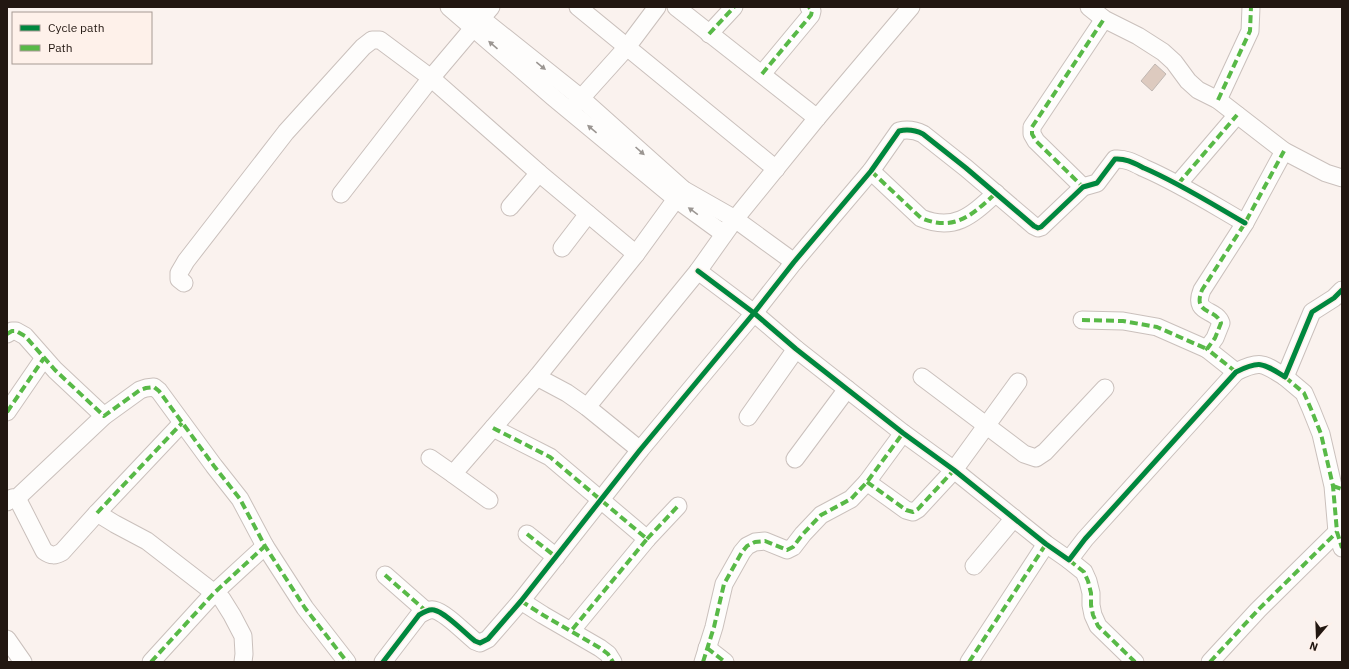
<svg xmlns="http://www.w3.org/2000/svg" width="1349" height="669" viewBox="0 0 1349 669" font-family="'IBM Plex Sans',sans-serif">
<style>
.building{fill:#ddcabf;stroke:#c0b7b2}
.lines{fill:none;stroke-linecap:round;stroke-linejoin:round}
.minor-casing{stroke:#cac0bc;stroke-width:19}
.minor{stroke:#fefdfc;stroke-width:17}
.quiet{stroke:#58b947;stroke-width:4;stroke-dasharray:8 4;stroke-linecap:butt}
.cycleway-casing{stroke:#fef1ea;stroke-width:8}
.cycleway{stroke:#00873e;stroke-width:5}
.oneway{fill:#9b9692}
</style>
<rect width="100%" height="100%" fill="#faf2ee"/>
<polygon class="building" points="1155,64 1166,74 1152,91 1141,81"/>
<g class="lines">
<g class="minor-casing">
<g id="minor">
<polyline points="449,7 553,97 676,199 724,234"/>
<polyline points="467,7 581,98 684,190 735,219 794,262"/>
<polyline points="578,7 776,169"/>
<polyline points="676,7 817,118"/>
<polyline points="1089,7 1104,19 1138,36 1163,52 1174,62 1188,81 1198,90 1218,100 1284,151 1326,173 1342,178"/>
<polyline points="709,34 734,7"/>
<polyline points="762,74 811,15 812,11 809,7"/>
<polyline points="1218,100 1250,31 1251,7"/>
<polyline points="574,106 627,47 657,7"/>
<path d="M871,171l50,47c34,14 51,-3 75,-25"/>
<polyline points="1178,184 1237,115"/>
<polyline points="1083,187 1036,141 1032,134 1032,127 1104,19"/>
<polyline points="341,194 431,78 491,7"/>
<polyline points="510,207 539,173"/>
<polyline points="562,248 588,214"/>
<path d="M698,271l56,42 42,36 107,84 51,37 92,74 23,16 16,-21 151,-167c24,-12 27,-9 49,5l27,-65 22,-14 8,-8"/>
<polyline points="184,283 179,279 179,273 186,261 286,132 363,47 372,40 380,40 431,78 539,173 636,254"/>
<polyline points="1082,320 1123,321 1157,327 1207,349"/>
<polyline points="7,334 12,331 16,331 25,336 55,370 104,416"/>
<path d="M1236,372l-29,-23 8,-11 6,-15c-5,-15 -29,-8 -19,-33l43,-67 39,-72"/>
<polyline points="537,377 567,393 587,407 640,450"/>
<polyline points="922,377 1024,454 1036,458 1045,452 1105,388"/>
<polyline points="1285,377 1304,393 1311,409 1321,434 1333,486 1337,532 1342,548"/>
<polyline points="587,407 698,271 735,219 817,118 911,7"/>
<polyline points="7,412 44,358"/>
<polyline points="748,417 796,349"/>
<polyline points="493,428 550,457 647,539 571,631"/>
<polyline points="430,458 453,474 537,377 636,254 676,199 684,190"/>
<polyline points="795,459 847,389"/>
<polyline points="453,474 489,500"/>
<polyline points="867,482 906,510 913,512 918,509 954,470 1018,382"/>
<path d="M17,498l27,53c7,5 11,5 18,1l35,-39 18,11 32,17 75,58 10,16 11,21 1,18 -1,8"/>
<path d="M7,502c3,-3 5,-6 10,-4l87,-82 36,-26 6,-2 8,-1 5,4 55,75 26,33 25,47 40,62 42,54"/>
<polyline points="97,513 182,423"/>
<polyline points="527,534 556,557"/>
<polyline points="647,539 678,506"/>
<polyline points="1069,560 1084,572 1088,581 1091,593 1091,605 1093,615 1098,626 1135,662"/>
<polyline points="974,566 1014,518"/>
<polyline points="385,575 426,611"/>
<polyline points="521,601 543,615 600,648 608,654 613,662"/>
<polyline points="7,639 23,662"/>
<polyline points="707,648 725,662"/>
<polyline points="151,662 214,593 265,546"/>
<path d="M383,662l36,-47c5,-3 10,-6 15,-5 11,2 32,24 41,31l5,2 8,-4 33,-38 119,-151 114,-137 40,-51 77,-91 28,-40c9,-2 16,-1 24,3l43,34 68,58 4,2 3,-1 42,-40 14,-4 18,-24c10,-1 19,4 29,9 35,15 68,36 101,55"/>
<polyline points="703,662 714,627 724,584 742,552 747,546 755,542 765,541 787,550 793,547 803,534 821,515 851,499 867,482 903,433"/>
<polyline points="969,662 1046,544"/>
<polyline points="1210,662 1258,610 1337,532"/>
</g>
</g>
<use href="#minor" class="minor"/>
<g class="quiet">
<polyline points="709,34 734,7"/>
<polyline points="762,74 811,15 812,11 809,7"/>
<polyline points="1218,100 1250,31 1251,7"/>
<path d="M871,171l50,47c34,14 51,-3 75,-25"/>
<polyline points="1178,184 1237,115"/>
<polyline points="1086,186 1083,187 1036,141 1032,134 1032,127 1104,19"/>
<polyline points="1082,320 1123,321 1157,327 1207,349"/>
<polyline points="7,334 12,331 16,331 25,336 55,370 104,416 140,390 146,388 154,387 159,391 214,466 240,499 265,546 305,608 347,662"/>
<path d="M1236,372l-29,-23 8,-11 6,-15c-5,-15 -29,-8 -19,-33l43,-67 39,-72"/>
<polyline points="1285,377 1304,393 1311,409 1321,434 1333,486 1337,532 1342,548"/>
<polyline points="7,412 44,358"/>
<polyline points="493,428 550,457 647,539 571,631"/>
<polyline points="867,482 906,510 913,512 918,509 954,470"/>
<polyline points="1333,486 1342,489"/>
<polyline points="97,513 182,423"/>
<polyline points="527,534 556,557"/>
<polyline points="647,539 678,506"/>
<polyline points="1069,560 1084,572 1088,581 1091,593 1091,605 1093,615 1098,626 1135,662"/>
<polyline points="385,575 426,611"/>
<polyline points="521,601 543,615 600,648 608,654 613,662"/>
<polyline points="707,648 725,662"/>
<polyline points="151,662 214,593 265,546"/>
<polyline points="703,662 714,627 724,584 742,552 747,546 755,542 765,541 787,550 793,547 803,534 821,515 851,499 867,482 903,433"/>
<polyline points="969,662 1046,544"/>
<polyline points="1210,662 1258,610 1337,532"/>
</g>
<g class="cycleway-casing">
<g id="cycleway">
<path d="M698,271l56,42 42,36 107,84 51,37 92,74 23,16 16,-21 151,-167c24,-12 27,-9 49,5l27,-65 22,-14 8,-8"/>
<path d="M383,662l36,-47c5,-3 10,-6 15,-5 11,2 32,24 41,31l5,2 8,-4 33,-38 119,-151 114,-137 40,-51 77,-91 28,-40c9,-2 16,-1 24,3l43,34 68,58 4,2 3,-1 42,-40 14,-4 18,-24c10,-1 19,4 29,9 35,15 68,36 101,55"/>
</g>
</g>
<use href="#cycleway" class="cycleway"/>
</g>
<defs><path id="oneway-solid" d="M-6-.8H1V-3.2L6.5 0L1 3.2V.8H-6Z"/></defs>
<g class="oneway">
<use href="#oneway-solid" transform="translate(493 45) rotate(-139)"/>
<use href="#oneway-solid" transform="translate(541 66) rotate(39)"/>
<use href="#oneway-solid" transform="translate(592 129) rotate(-140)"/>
<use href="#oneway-solid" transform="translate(640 151) rotate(42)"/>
<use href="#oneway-solid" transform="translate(693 211) rotate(-144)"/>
</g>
<rect width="1349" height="669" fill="none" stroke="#221711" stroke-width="16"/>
<rect x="12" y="12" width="140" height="52" fill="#fef1ea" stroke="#a69a93"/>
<rect x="20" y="25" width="20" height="6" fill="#00873e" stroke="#a69a93"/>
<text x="48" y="32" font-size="12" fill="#221711">Cycle path</text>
<rect x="20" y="45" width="20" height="6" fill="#58b947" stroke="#a69a93"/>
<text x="48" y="52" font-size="12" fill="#221711">Path</text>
<g transform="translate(1317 637) rotate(199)" stroke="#fef1ea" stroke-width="3" paint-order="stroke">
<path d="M0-3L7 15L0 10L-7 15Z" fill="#221711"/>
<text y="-6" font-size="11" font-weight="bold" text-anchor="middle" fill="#221711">N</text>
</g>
</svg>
